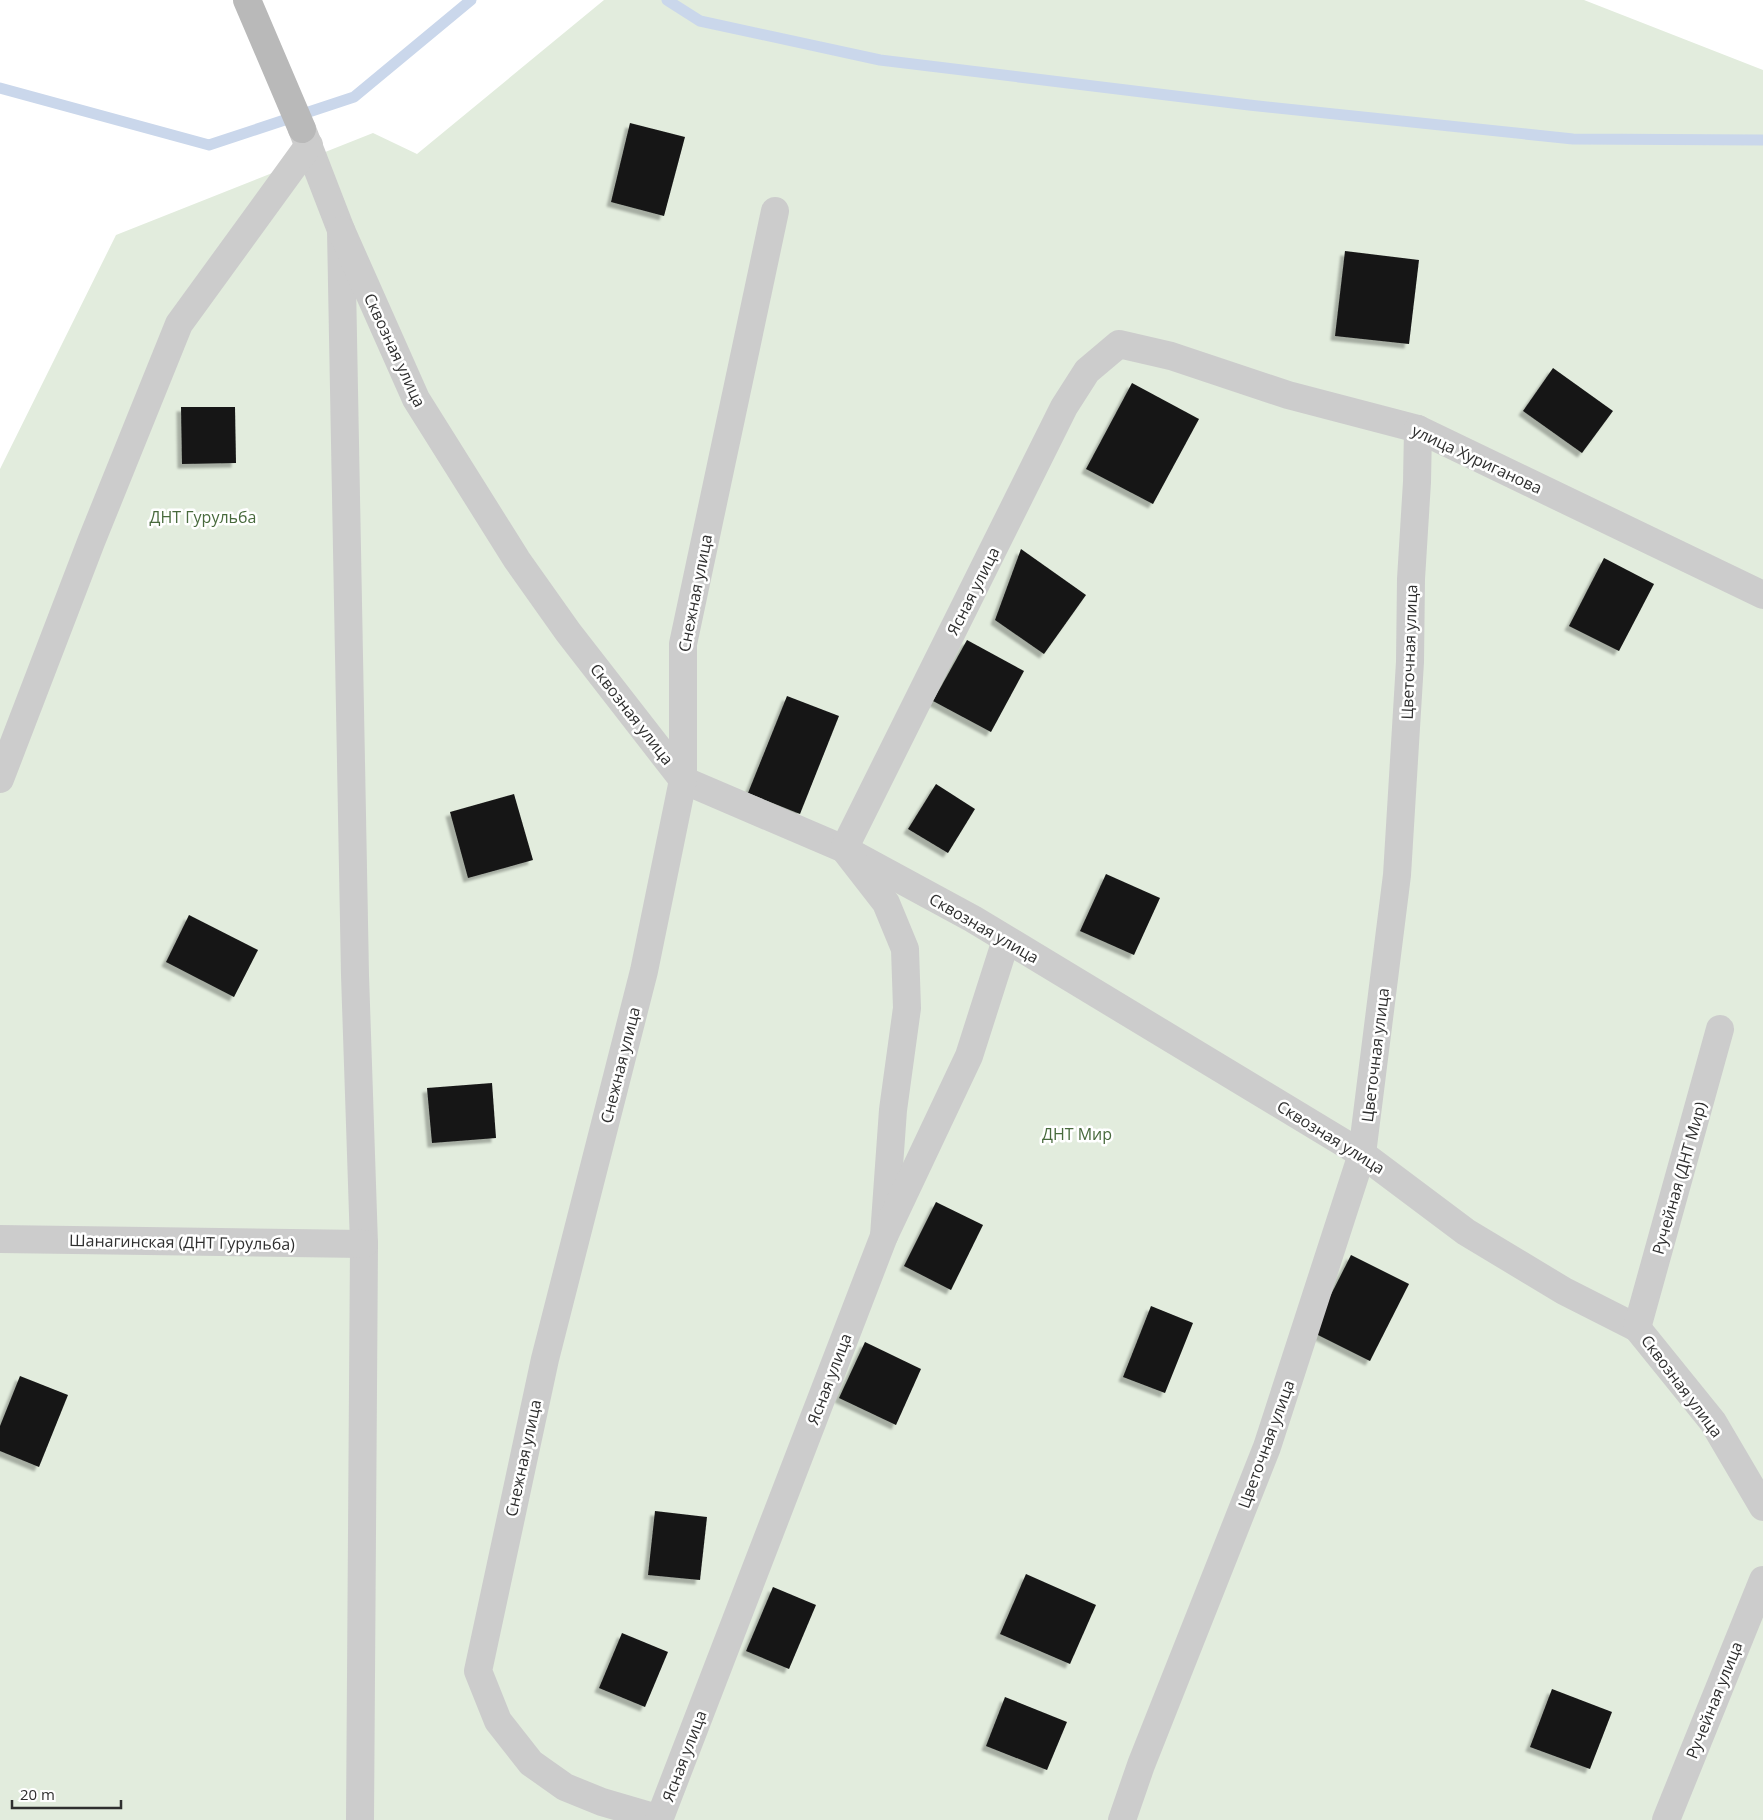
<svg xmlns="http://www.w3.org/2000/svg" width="1763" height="1820" viewBox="0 0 1763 1820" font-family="'Open Sans',sans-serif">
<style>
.green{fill:#e2ecdd}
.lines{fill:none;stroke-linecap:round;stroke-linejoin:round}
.stream{stroke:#cad7eb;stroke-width:11}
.building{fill:#161616;filter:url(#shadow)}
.street{stroke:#ccc;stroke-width:28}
.secondary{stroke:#b9b9b9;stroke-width:28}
.labels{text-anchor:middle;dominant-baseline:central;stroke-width:5;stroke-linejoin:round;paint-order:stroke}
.street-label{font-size:16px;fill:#2f2f2f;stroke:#fff}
.park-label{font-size:16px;fill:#486a3d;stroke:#fff}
</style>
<defs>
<filter id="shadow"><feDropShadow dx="-4.5" dy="4.5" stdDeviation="1" flood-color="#0004"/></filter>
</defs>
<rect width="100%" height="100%" fill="#fff"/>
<polygon class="green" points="604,0 1584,0 1763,70 1763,1820 0,1820 0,469 116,235 373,133 417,154"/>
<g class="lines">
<g class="stream">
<polyline points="667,0 700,21 880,60 1249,105 1573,139 1763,140"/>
<polyline points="0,88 209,145 354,97 471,0"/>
</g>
</g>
<g class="building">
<polygon points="630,123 685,137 664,216 611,202"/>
<polygon points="1345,251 1419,260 1409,344 1335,336"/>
<polygon points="1553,368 1613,411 1582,453 1523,411"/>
<polygon points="1132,383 1199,419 1153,504 1086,469"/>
<polygon points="181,407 235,407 236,463 182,464"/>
<polygon points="1021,549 1086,595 1044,654 995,620"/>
<polygon points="1604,558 1654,584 1619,651 1569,626"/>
<polygon points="967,640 1024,671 991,732 933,701"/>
<polygon points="787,696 839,716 800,814 748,793"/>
<polygon points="936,784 975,809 948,853 908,829"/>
<polygon points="514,794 533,860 468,878 450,812"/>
<polygon points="1106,874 1160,898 1134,955 1080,931"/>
<polygon points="189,915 258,950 234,997 166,962"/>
<polygon points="492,1083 496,1138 432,1143 427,1088"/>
<polygon points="936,1202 983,1225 951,1290 904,1266"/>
<polygon points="1351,1255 1409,1284 1370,1361 1312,1332"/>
<polygon points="1151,1306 1193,1323 1165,1393 1123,1377"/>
<polygon points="865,1342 921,1369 896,1425 839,1398"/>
<polygon points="20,1376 68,1395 39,1467 0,1451 0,1426"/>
<polygon points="655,1511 707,1517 700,1580 648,1575"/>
<polygon points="1026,1574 1096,1605 1070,1664 1000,1634"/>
<polygon points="773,1587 816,1605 789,1669 746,1651"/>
<polygon points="622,1633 668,1652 645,1707 599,1688"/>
<polygon points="1552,1689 1612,1712 1590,1769 1530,1747"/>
<polygon points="1005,1697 1067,1722 1047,1770 986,1746"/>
</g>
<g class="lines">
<g class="street">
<polyline points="302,129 341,230 355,975 364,1244 360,1820"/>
<polyline points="341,230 416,399 517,560 568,632 683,780 844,849 973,919 1362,1154 1466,1232 1564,1291 1637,1328 1713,1422 1763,1507"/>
<polyline points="0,779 91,542 179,324 309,145"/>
<polyline points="884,1236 893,1110 907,1008 905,949 886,903 844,849 1064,407 1087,371 1119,344 1171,356 1288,395 1418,429 1763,595"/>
<polyline points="0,1239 364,1244"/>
<polyline points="1637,1328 1720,1029"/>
<polyline points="660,1819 602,1802 565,1787 531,1763 498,1721 478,1671 545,1359 644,971 683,780 683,644 775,211"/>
<polyline points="659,1820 884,1236 969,1056 1006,940"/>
<polyline points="1122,1820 1141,1765 1267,1447 1362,1154 1397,875 1410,662 1411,579 1417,482 1418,429"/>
<polyline points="1666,1820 1763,1580"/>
</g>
<polyline class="secondary" points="247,0 302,129"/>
</g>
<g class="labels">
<g class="street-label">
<text transform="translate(395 350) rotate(65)">Сквозная улица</text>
<text transform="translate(1477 459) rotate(25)">улица Хуриганова</text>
<text transform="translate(973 591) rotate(-63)">Ясная улица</text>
<text transform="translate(695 593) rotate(-79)">Снежная улица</text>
<text transform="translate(1409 652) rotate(-88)">Цветочная улица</text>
<text transform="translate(632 714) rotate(52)">Сквозная улица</text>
<text transform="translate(984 928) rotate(30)">Сквозная улица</text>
<text transform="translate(1375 1055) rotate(-83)">Цветочная улица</text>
<text transform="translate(620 1065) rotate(-76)">Снежная улица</text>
<text transform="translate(1331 1137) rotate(32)">Сквозная улица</text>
<text transform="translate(1679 1178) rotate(-74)">Ручейная (ДНТ Мир)</text>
<text transform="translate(182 1242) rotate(1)">Шанагинская (ДНТ Гурульба)</text>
<text transform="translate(829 1379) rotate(-69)">Ясная улица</text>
<text transform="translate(1682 1386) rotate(53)">Сквозная улица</text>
<text transform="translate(1266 1444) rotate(-70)">Цветочная улица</text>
<text transform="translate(523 1458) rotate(-78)">Снежная улица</text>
<text transform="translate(1714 1700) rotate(-68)">Ручейная улица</text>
<text transform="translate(684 1756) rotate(-69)">Ясная улица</text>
</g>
<g class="park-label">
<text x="203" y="517">ДНТ Гурульба</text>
<text x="1077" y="1134">ДНТ Мир</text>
</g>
</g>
<path d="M12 1800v8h109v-8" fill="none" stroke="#2f2f2f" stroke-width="2.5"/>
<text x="20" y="1800" font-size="15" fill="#2f2f2f" stroke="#ffffff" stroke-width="4" paint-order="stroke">20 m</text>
</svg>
